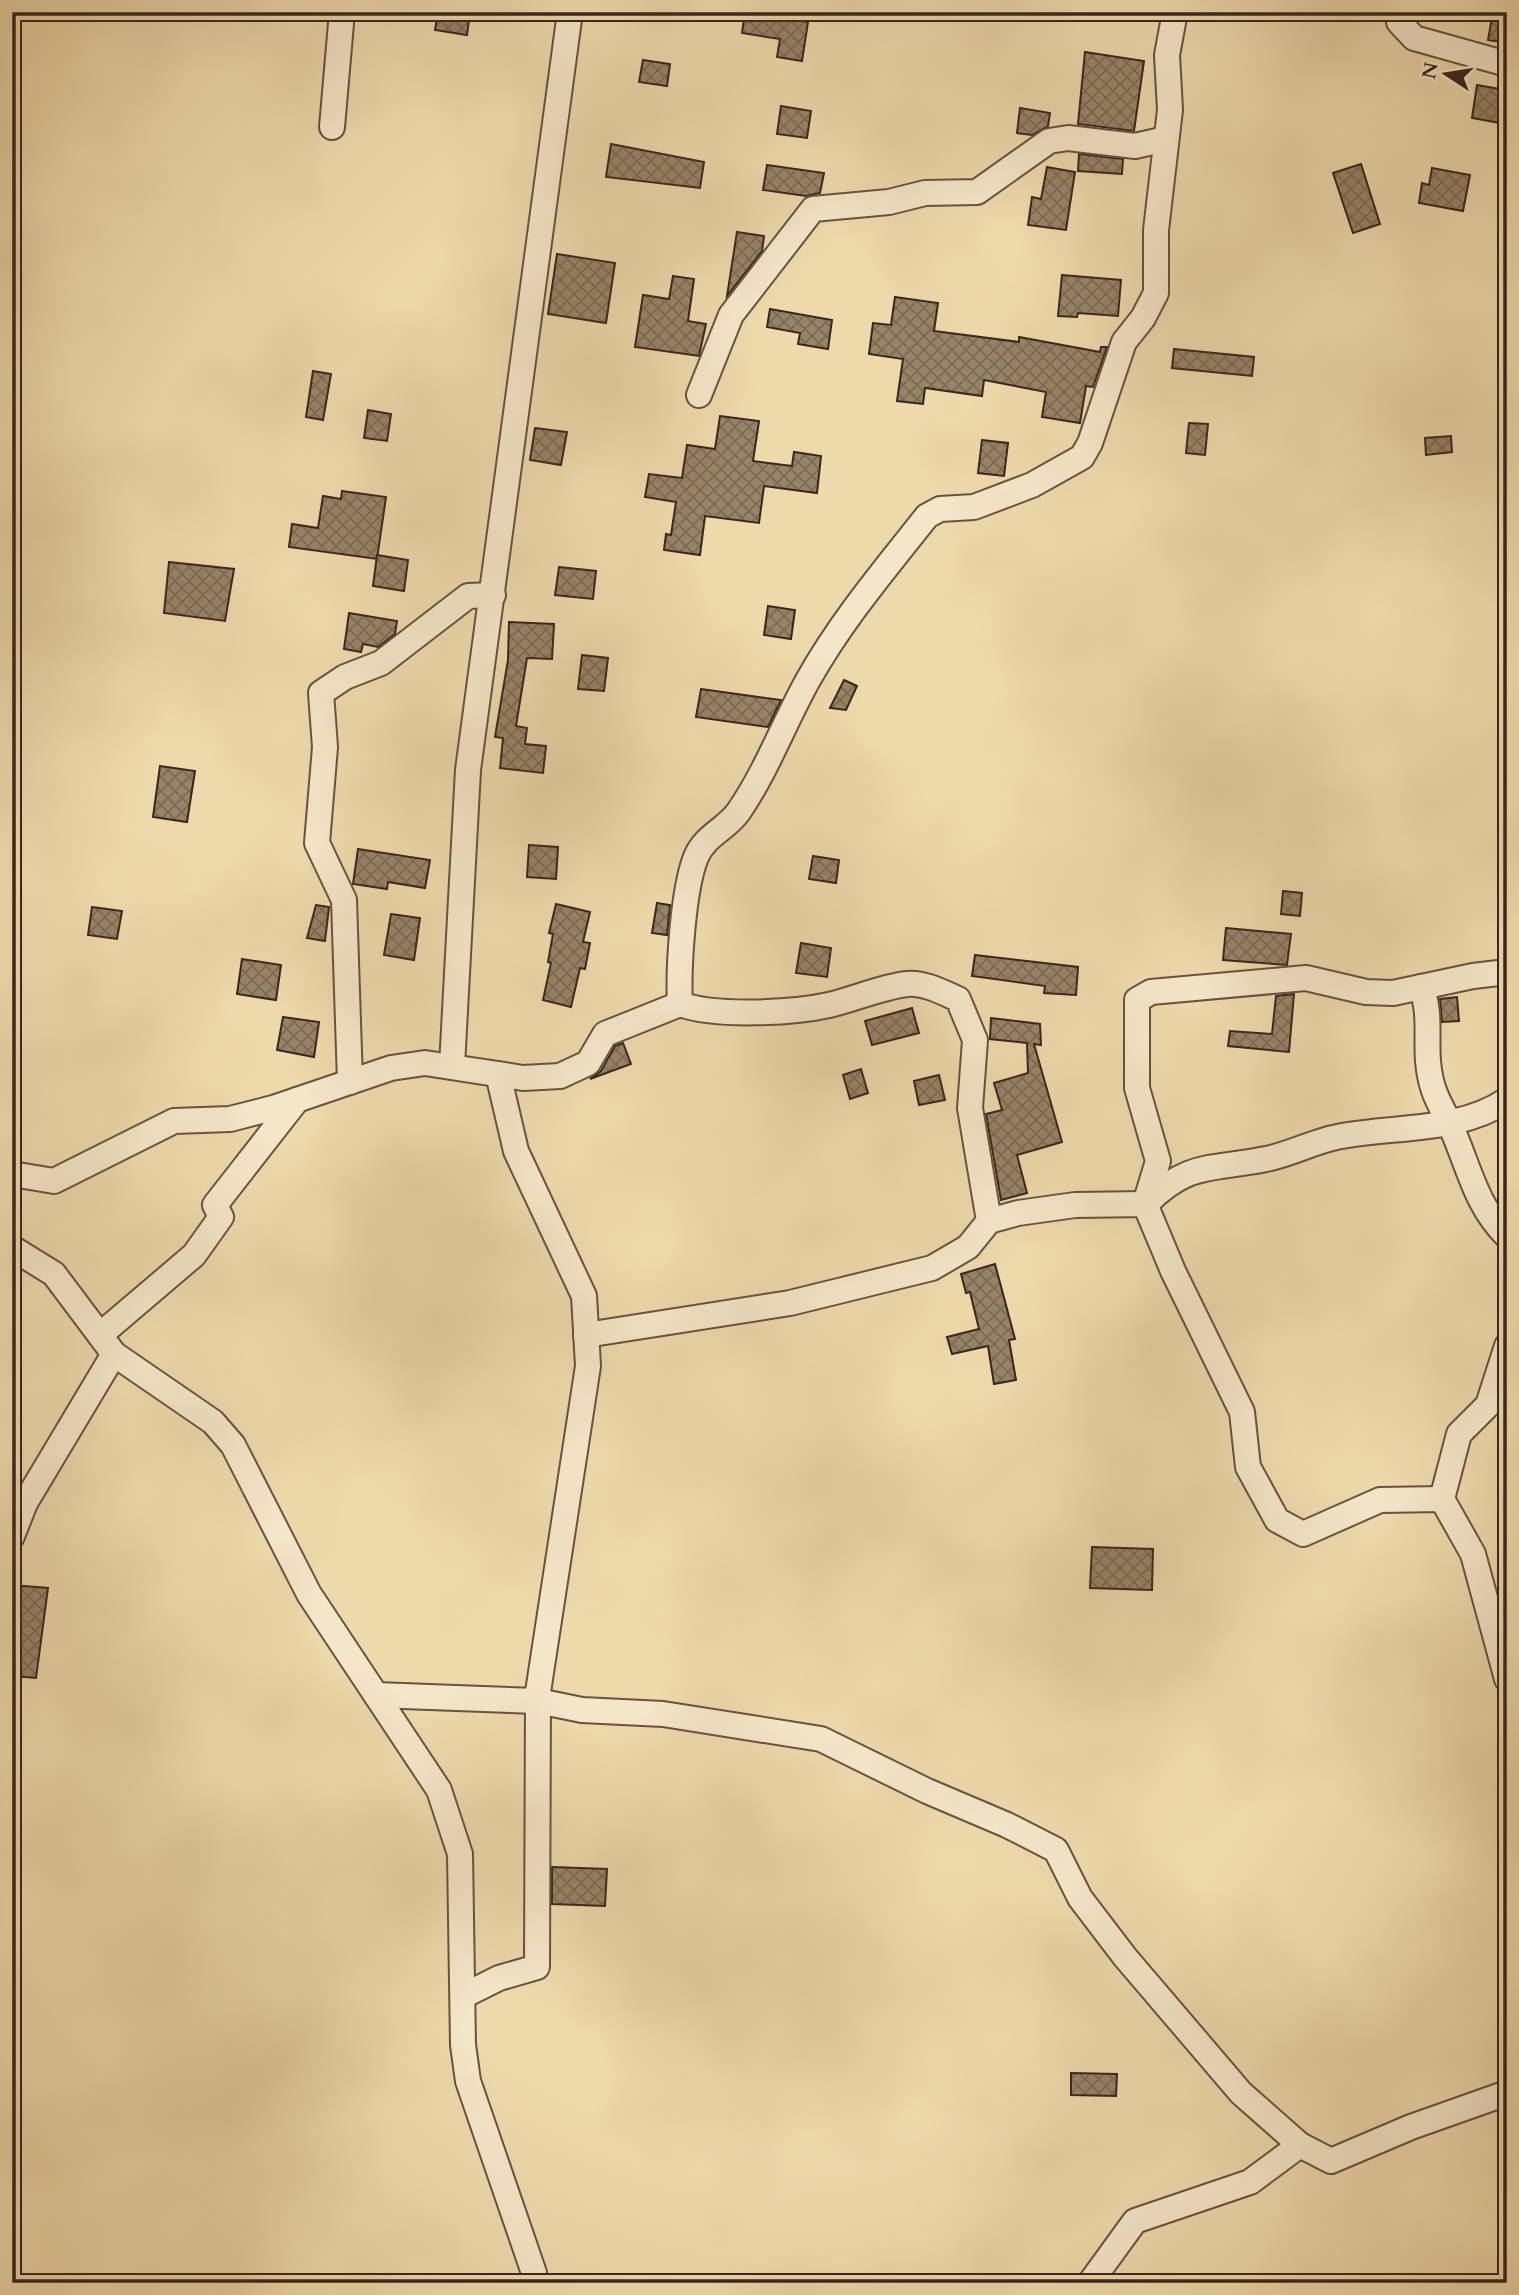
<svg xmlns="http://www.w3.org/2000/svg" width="1519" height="2295" viewBox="0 0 1519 2295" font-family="Cardo,serif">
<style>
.building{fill:url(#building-cross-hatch);stroke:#39261d;stroke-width:2}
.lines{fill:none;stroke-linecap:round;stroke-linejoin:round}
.minor-casing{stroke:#665340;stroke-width:28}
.minor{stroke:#f4e6c8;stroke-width:24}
</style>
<defs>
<pattern id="building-cross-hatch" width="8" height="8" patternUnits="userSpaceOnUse" patternTransform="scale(1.75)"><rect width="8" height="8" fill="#978367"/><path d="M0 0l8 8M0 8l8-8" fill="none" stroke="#7c6b54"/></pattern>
</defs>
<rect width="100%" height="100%" fill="#eed9ab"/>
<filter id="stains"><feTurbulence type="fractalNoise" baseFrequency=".00286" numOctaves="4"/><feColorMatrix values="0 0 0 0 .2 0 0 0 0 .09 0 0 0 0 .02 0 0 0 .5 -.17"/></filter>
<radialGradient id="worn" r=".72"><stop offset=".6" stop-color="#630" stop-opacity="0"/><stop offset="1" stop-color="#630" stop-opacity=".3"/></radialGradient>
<g class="building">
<polygon points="438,12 470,12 467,35 435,30"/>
<polygon points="745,12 808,22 802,61 777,57 780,39 742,33"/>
<polygon points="1493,12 1507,12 1507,43 1488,40"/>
<polygon points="1085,52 1144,61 1134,131 1078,124"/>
<polygon points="643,60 670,64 667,86 639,82"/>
<polygon points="1477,85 1506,90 1500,123 1472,118"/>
<polygon points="781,106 811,111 807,138 777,134"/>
<polygon points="1020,108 1050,113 1048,126 1032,135 1017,133"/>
<polygon points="611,144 704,162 700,188 606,177"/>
<polygon points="1079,154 1123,159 1122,174 1078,171"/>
<polygon points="1361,164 1380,224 1353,233 1333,173"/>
<polygon points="767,165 824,173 820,193 806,196 763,190"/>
<polygon points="1047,167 1075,172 1066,230 1028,225 1032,197 1041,199"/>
<polygon points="1432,168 1470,175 1463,211 1419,203 1422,183 1429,185"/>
<polygon points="737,232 764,236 762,251 727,296"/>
<polygon points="557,254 615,263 606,323 548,314"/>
<polygon points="1062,275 1121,280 1118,316 1078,313 1077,317 1058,316"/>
<polygon points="673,276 694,279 688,321 706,324 699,356 635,347 643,295 669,299"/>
<polygon points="895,297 938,303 934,331 1019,342 1019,337 1100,352 1101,347 1107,347 1093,387 1086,386 1080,423 1042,417 1046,392 984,380 982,396 925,388 923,404 897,401 903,359 869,354 873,323 891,325"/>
<polygon points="770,309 832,320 828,349 798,344 800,333 767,327"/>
<polygon points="1174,349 1254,357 1252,376 1172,368"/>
<polygon points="313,371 331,374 323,420 306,417"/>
<polygon points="368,410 391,414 387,441 364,438"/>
<polygon points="720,416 759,421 753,461 792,466 794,452 821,456 817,493 764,486 759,523 705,516 700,555 664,550 666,534 671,535 676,502 645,497 649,474 682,478 687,445 715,449"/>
<polygon points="1189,423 1208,424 1205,455 1186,453"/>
<polygon points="535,428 567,432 561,465 530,460"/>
<polygon points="1451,436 1452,452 1426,455 1425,438"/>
<polygon points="982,440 1008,443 1004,476 978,473"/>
<polygon points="342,491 386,497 377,559 289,547 292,524 318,528 323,496 341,499"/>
<polygon points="377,555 408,560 404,591 373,586"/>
<polygon points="169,562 234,569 225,621 164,613"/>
<polygon points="559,567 596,571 593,599 555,595"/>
<polygon points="768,606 795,610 791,639 764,635"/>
<polygon points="349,613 397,621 395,634 378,647 363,644 361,652 344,649"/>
<polygon points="509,622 554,624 552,659 527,658 516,726 527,728 525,744 546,746 543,773 500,768 503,738 495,737 508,660"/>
<polygon points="582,655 608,658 604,691 578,689"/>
<polygon points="844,680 857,686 846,710 830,708"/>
<polygon points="701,689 781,700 768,727 696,717"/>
<polygon points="160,766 195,771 187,822 153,817"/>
<polygon points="529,845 558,847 556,879 527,877"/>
<polygon points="358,849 430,860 425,888 388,882 387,889 353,884"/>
<polygon points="813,856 839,860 836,883 809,879"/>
<polygon points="1283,891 1302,893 1300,916 1281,914"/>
<polygon points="657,903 670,905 667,935 652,933"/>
<polygon points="556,904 590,912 583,942 590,943 585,969 580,968 571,1007 543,1000 551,963 548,962 553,934 549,933"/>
<polygon points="316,905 329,907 325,941 307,938"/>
<polygon points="92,907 122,911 117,939 88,935"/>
<polygon points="391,914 420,918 414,960 384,955"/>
<polygon points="1226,928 1291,934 1287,965 1223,960"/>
<polygon points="801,943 831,948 827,977 796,973"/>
<polygon points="975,955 1078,967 1076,995 1044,993 1045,986 972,976"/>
<polygon points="242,959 281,965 276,1000 237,994"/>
<polygon points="1294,994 1289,1052 1228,1046 1230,1031 1272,1034 1276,996"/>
<polygon points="1457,997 1459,1021 1442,1022 1440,999"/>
<polygon points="912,1008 919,1033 872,1045 865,1021"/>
<polygon points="283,1017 319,1022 314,1057 277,1050"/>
<polygon points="991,1018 1040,1024 1041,1045 1034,1044 1062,1142 1017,1155 1027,1193 1001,1200 986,1114 1002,1110 994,1083 1028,1073 1027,1043 990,1039"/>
<polygon points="623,1043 631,1064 590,1079 601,1071 615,1046"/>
<polygon points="861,1069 868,1093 850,1099 843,1075"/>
<polygon points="939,1075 945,1100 919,1105 914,1081"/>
<polygon points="995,1264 1015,1339 1009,1340 1016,1380 994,1384 988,1346 952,1354 947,1337 979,1329 970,1292 966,1293 961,1274"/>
<polygon points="1092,1547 1153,1549 1152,1590 1090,1588"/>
<polygon points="12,1585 48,1588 36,1678 12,1676"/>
<polygon points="552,1867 607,1869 605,1906 552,1904"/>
<polygon points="1071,2073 1117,2074 1116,2096 1071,2095"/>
</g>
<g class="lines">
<g class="minor-casing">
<g id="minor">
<polyline points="1398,12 1399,22 1414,38 1507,64"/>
<polyline points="332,127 342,12"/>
<polyline points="699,395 731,315 813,209 889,202 925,193 977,192 1049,141 1068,138 1135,146 1166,139"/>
<path d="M1421,987c10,25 5,48 7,74 3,36 15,45 27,75 15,36 23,72 52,100"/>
<path d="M680,1004c-2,-34 3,-115 16,-147 9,-22 31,-28 43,-46 28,-41 45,-88 69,-131 33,-59 77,-111 119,-164l13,-7 34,-2 58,-22 50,-28 8,-14 34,-101 19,-24 13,-25v-63l14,-120 -3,-55 8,-43"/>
<polyline points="452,1066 468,770 570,12"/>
<polyline points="350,1082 344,900 317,843 325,747 321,693 345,677 381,663 468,596 493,595"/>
<path d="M12,1174l42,7 120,-60 56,-2 43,-11 118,-40 34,-5 98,15 37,-2 28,-13 17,-29 75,-30c35,13 113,9 149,1 26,-6 52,-18 78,-21 17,-2 37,9 51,15l17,41 -5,68 19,113"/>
<polyline points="1145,1204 1158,1161 1137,1088 1137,1000 1151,992 1306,978 1366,992 1393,993 1473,976 1507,972"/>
<path d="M1146,1204c42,-43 66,-34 120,-45 26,-5 50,-19 76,-23 54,-10 118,-4 165,-36"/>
<polyline points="12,1248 54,1274 114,1354 213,1422 233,1445 309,1594 439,1790 460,1854 463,2045 468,2081 534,2273 534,2283"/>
<polyline points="100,1335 194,1255 221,1217 215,1205 297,1100"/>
<polyline points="586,1335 790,1303 932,1268 968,1247 989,1221 1018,1213 1075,1205 1145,1204 1173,1271 1242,1412 1248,1467 1277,1520 1303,1534 1380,1500 1442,1499 1473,1554 1507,1679"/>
<polyline points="1442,1499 1459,1434 1488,1405 1507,1346"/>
<polyline points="12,1536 25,1503 114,1354"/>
<polyline points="376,1695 538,1701 582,1710 663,1714 821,1739 927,1791 1007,1825 1056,1850 1080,1898 1125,1957 1241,2093 1300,2145 1331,2161 1411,2127 1507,2093"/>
<polyline points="463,1996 499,1978 537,1967 538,1692 588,1366 584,1296 516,1151 498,1074"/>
<polyline points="1090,2283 1135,2221 1250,2182 1300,2145"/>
</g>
</g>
<use href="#minor" class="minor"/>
</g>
<rect width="1519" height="2295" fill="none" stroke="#eed9ab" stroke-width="42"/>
<rect x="14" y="14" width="1491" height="2267" fill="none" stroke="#39261d" stroke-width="3.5"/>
<rect x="21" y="21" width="1477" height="2253" fill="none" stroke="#39261d" stroke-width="2"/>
<g transform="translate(1446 74) rotate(282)" stroke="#f4e6c8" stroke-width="5" paint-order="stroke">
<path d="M0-5L12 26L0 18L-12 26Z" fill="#39261d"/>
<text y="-10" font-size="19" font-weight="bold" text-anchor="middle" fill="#39261d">N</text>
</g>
<rect width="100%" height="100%" filter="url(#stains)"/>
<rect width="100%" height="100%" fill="url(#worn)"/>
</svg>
